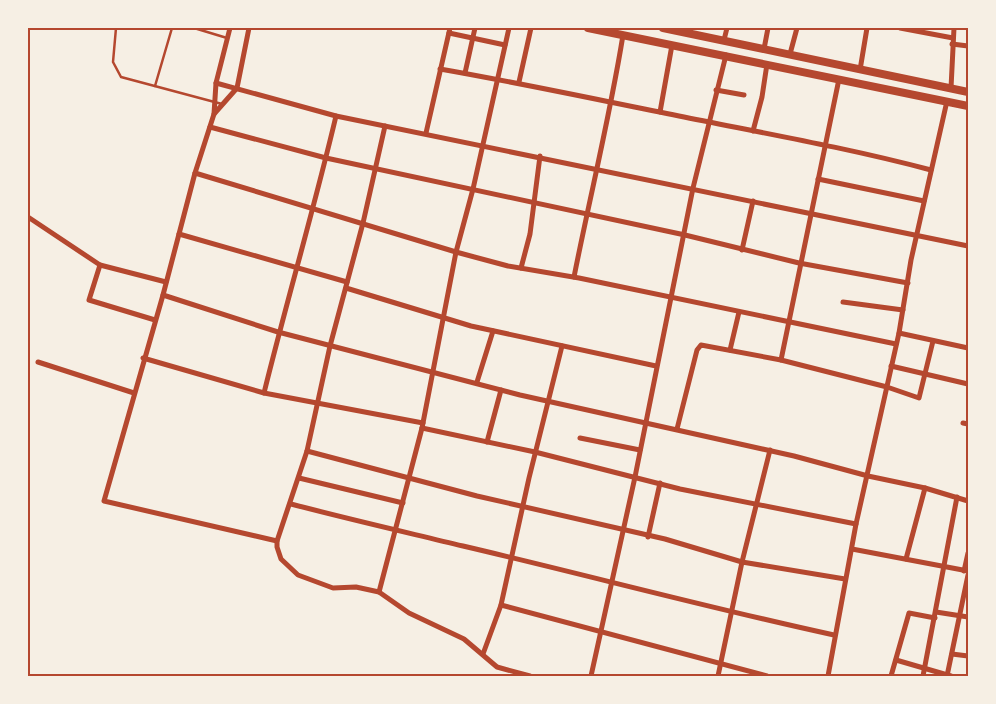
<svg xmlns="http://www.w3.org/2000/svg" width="996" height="704" viewBox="0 0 996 704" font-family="'PT Sans',sans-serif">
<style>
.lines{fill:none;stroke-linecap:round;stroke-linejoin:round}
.service{stroke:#b5482f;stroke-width:2.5}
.minor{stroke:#b5482f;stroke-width:5}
.secondary{stroke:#b5482f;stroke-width:8}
.neatline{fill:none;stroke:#b5482f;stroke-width:2}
</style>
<rect width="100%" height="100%" fill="#f6efe4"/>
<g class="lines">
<g class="service">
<polyline points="116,28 113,62 121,77 222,104"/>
<polyline points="194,28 227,38"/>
<polyline points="155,86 172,28"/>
</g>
<g class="minor">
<polyline points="230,28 216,83 214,114 195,173 163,295 104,501 277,541"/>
<polyline points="900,28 953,38"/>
<polyline points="449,33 505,45"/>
<polyline points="724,40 727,28"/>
<polyline points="952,44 968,46"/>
<polyline points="764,49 768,28"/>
<polyline points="790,54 797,28"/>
<path d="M440,69c80,14 159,31 239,47 84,17 169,32 252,54"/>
<polyline points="860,70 867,28"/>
<polyline points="465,73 475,28"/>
<polyline points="519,82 531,28"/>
<polyline points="216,83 336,116 968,246"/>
<polyline points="951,88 954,28"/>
<polyline points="716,90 744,95"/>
<polyline points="660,112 672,45"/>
<polyline points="214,114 237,88 249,28"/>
<polyline points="385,126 363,223 330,346 307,451 277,541 277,547 281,559 298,575 333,588 356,587 379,592 409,613 464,639 497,667 530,676"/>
<polyline points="210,127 326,158 685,235 799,263 908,283"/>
<polyline points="753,131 762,97 767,64"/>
<polyline points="426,133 450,28"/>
<polyline points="195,173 456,252 508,266 579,278 896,344"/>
<polyline points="818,179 924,201"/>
<polyline points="28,217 100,265 166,282"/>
<polyline points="179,234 347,282"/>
<polyline points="742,250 753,201"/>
<polyline points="100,265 89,300 155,320"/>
<polyline points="521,268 530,234 540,156"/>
<path d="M574,277c16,-81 36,-161 49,-242"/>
<polyline points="346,288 471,326 656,366"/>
<polyline points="163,295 278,332 520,395 794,456 868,476 925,488 968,501"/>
<polyline points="843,302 903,310"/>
<polyline points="899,333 968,348"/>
<polyline points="730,350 739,312"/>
<polyline points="143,358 264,393 423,423"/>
<polyline points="781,360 839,79"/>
<polyline points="38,362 134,393"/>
<polyline points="891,366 968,384"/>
<polyline points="477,382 493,331"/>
<path d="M264,393c23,-93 50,-184 72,-277"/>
<polyline points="963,423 968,424"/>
<polyline points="422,428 535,452 680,489 856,524"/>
<polyline points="677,429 697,350 701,345 781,360 887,387 919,398 933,341"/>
<polyline points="580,438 640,450"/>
<polyline points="487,442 501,390"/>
<polyline points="307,451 477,496 665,539 742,562 845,579"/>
<polyline points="299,478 403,503"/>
<path d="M291,504c57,15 114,28 172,42 124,29 246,62 371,89"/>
<polyline points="648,537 660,483"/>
<polyline points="852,549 968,571"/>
<polyline points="906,559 925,488"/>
<polyline points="964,571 968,553"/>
<polyline points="379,592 422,428 456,252 473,189 509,28"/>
<polyline points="501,605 767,676"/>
<polyline points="936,612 968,617"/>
<polyline points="483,654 501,605 529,478 562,346"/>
<polyline points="952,654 968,656"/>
<polyline points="896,660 951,676"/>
<polyline points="591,676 635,477 693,188 726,55"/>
<polyline points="718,676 742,562 770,450"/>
<polyline points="828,676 856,524 899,333 911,260 947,101"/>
<polyline points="891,676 909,613 935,618"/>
<polyline points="923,676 957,497"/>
<polyline points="947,676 968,575"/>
</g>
<g class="secondary">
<polyline points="588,28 968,106"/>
<polyline points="663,28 968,92"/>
</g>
</g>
<rect width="996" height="704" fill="none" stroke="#f6efe4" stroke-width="58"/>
<rect x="29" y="29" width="938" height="646" class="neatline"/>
</svg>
